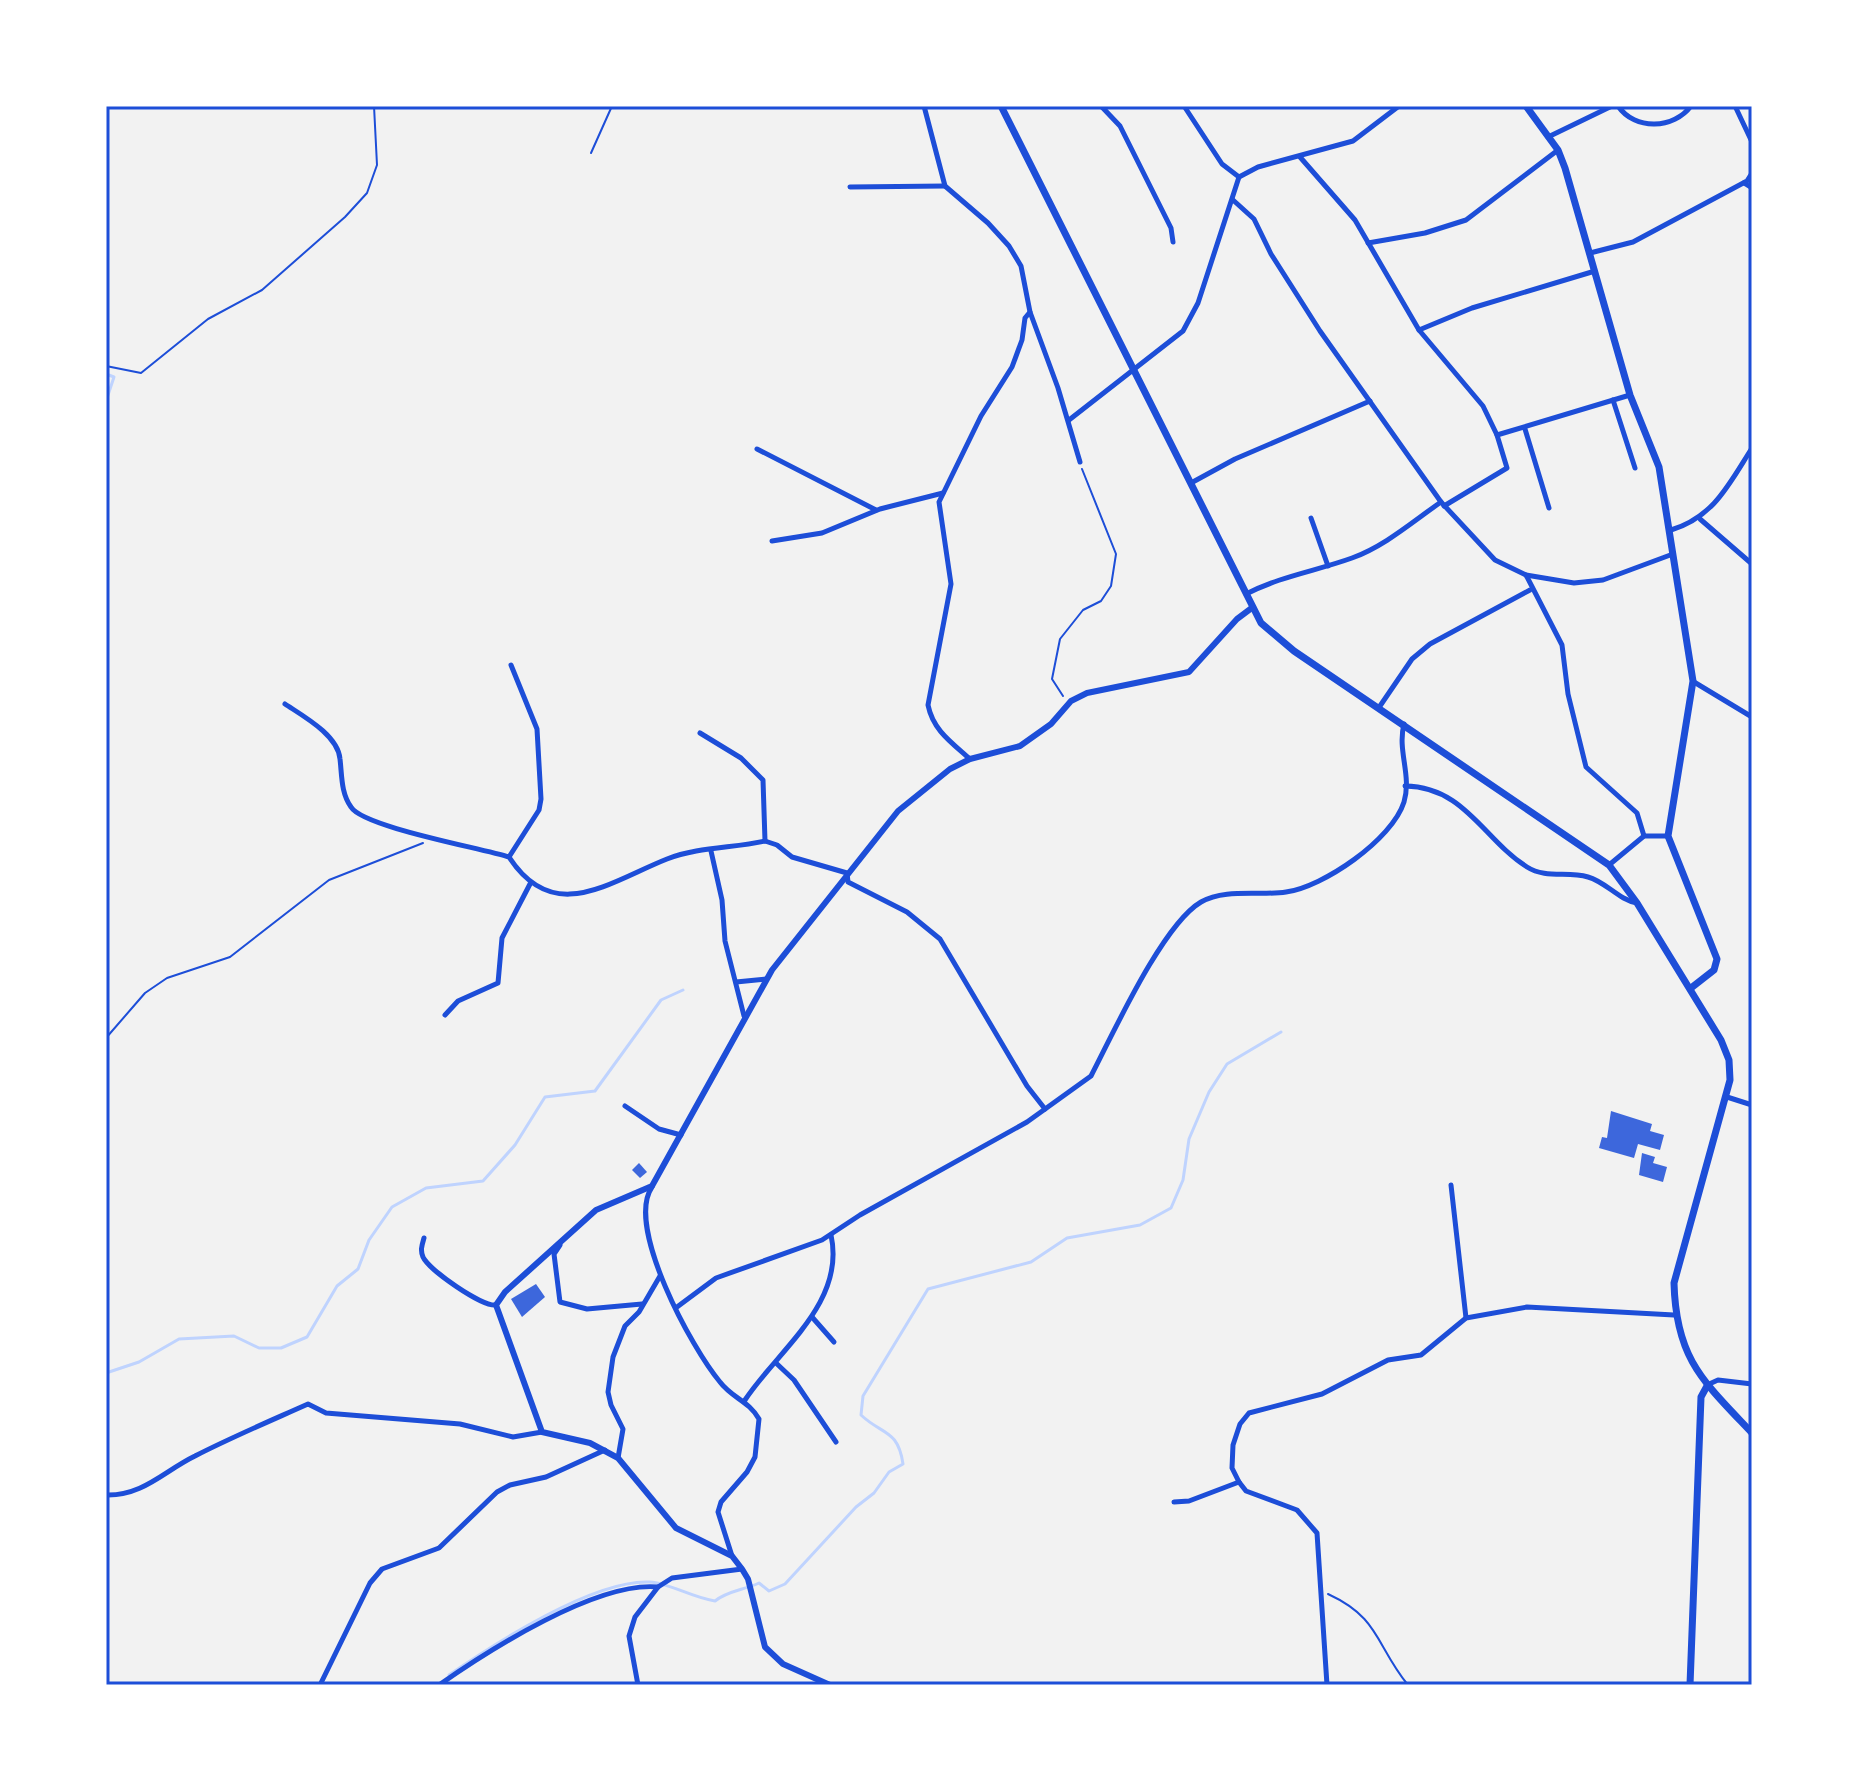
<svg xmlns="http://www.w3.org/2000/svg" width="1858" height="1791" viewBox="0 0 1858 1791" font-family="Karla,sans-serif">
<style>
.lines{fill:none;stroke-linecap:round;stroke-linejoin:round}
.stream{stroke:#bfd3fe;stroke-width:3}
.building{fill:#3d67dc}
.path{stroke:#1d4ed8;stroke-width:2}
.minor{stroke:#1d4ed8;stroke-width:5}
.tertiary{stroke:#1d4ed8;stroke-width:6}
.secondary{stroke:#1d4ed8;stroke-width:7}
.neatline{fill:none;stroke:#1d4ed8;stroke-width:3}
</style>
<rect width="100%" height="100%" fill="#f2f2f2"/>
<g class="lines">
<g class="stream">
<polyline points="106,374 114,377 106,401"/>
<polyline points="106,1373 139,1362 179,1339 234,1336 259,1348 281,1348 307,1337 337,1286 358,1269 369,1240 392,1207 426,1188 483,1181 515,1145 545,1097 595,1091 661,1000 683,990"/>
<path d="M449,1675c45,-31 145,-96 201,-93 19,1 43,16 65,19 12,-10 29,-11 44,-18l10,8 16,-7 71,-77 18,-14 15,-21 14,-8c-5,-35 -21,-29 -42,-49l2,-19 65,-107 103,-27 36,-24 73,-13 31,-17 12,-28 6,-41 20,-47 18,-28 54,-32"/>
</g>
</g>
<g class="building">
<polygon points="1611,1111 1652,1124 1650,1131 1664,1135 1660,1150 1638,1144 1634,1158 1599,1148 1602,1137 1607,1138"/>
<polygon points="1642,1153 1655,1157 1653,1163 1667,1167 1663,1182 1639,1175"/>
<polygon points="639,1163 647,1172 640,1178 632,1170"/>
<polygon points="536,1284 545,1297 522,1317 511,1299"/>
</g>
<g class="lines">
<g class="path">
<polyline points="591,153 612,106"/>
<polyline points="106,366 141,373 208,319 262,290 345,217 367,193 377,165 374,106"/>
<polyline points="1063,696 1052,679 1060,639 1083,610 1101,601 1111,586 1116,554 1082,469"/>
<polyline points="106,1038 145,993 167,978 230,957 329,880 423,843"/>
<path d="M1328,1594c52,24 47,50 80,91"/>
</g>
<g class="minor">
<path d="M924,106l21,80 43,37 21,23 12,20 9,46 -5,6 -3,22 -10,27 -31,49 -42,86 12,82 -23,121c5,25 23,37 42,54"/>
<polyline points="1101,106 1120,126 1171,228 1173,242"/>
<polyline points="1184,106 1222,164 1239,177"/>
<path d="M1618,106c17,25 56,23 73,0"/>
<polyline points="1735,106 1752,142"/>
<polyline points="1548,137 1612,106"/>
<polyline points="1300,157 1355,220 1419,330 1483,406 1497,435 1507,468 1444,506"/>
<polyline points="1239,177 1258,167 1353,141 1399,106"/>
<polyline points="1744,183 1752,188"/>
<polyline points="850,187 945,186"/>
<polyline points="1233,200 1254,219 1271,254 1320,331 1441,502 1495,560 1526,575 1574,583 1603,580 1673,554"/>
<polyline points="1368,243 1425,233 1466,220 1558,150"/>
<polyline points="1590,253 1633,242 1747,181 1752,173"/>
<polyline points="1030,312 1058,388 1080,462"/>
<polyline points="1419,330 1472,308 1595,271"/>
<polyline points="1613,400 1635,468"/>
<polyline points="1069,420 1183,331 1198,303 1239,177"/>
<polyline points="1525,429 1549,508"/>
<polyline points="1497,435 1630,395"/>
<polyline points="757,449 876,510"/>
<polyline points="1191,483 1235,459 1370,401"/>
<polyline points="1311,518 1328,566"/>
<polyline points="1700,519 1752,564"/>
<path d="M1671,530c43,-13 58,-46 81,-82"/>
<polyline points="772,541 822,533 880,509 943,493"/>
<polyline points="1526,575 1562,645 1568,694 1586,767 1637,813 1644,836"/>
<path d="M1246,594c35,-18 70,-23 106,-36 33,-12 60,-36 89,-56"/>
<polyline points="1694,682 1752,717"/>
<path d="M285,704c18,12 53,31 55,55 2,17 1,34 11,48 12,20 130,41 158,50 45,69 100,25 158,2 30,-12 67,-11 98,-18l12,4 15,12 55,16 1,9 59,30 33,27 87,147 18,23"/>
<polyline points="1380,706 1412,659 1430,644 1530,590"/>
<polyline points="700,733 741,758 763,780 765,841"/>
<path d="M1405,786c60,1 78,53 122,81 19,12 40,4 61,10 18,5 31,23 49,26"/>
<polyline points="711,851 722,900 725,941 744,1016"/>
<polyline points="509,857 539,810 541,799 537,729 511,665"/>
<polyline points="1609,865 1644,836 1668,836"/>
<polyline points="736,982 766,979"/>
<polyline points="445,1015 458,1001 498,983 502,938 530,884"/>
<polyline points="1727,1097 1752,1105"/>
<polyline points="625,1106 659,1129 681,1135"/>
<polyline points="1451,1185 1466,1318"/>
<path d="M652,1187c-27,39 40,162 68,195 12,16 29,19 39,37l-4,38 -8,15 -26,30 -3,10 14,44"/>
<path d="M424,1238c-2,7 -4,12 -1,19 6,13 59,50 73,48"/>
<polyline points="560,1245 554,1254 560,1302 587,1309 642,1304"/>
<path d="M677,1307l39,-29 106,-38 38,-25 167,-93 64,-46c22,-42 71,-151 110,-174 24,-14 59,-6 85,-10 37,-5 106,-52 118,-90 8,-27 -7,-51 0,-78"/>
<polyline points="812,1317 834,1342"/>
<polyline points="776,1363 794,1380 836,1442"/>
<polyline points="1707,1385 1718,1380 1752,1384"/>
<path d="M745,1400c33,-50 101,-97 86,-165"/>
<polyline points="618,1458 623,1429 611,1405 608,1392 613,1357 625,1326 639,1312 660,1276"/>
<polyline points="1239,1482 1246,1491 1297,1510 1317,1533 1327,1685"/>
<path d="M106,1495c37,1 58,-24 89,-39 37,-19 75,-35 113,-52l18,9 134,11 53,13 29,-5"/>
<polyline points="1174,1502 1189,1501 1239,1482 1232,1468 1233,1445 1240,1424 1249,1413 1322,1394 1388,1360 1421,1355 1466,1318 1527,1307 1674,1315"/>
<polyline points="320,1685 370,1583 382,1569 439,1548 497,1492 510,1485 546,1477 605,1450"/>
<path d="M439,1685c50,-35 158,-104 219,-98"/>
<polyline points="638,1685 629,1636 635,1617 658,1587 672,1578 742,1569"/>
</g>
<polyline class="tertiary" points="830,1685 783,1664 765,1647 748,1579 742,1569 732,1556 676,1528 618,1458 590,1443 542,1432 496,1305 505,1292 596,1210 652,1186 772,970 898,811 950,769 970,759 1020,746 1051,724 1071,701 1087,693 1189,672 1237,619 1253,607"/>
<g class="secondary">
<path d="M1001,106l260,517 33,28 315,214 28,38 84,137 8,20 1,20 -56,203c2,76 29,98 78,150"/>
<polyline points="1526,106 1558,150 1565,168 1630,395 1659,467 1693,681 1668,836 1717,959 1714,970 1691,988"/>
<polyline points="1690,1685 1701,1397 1707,1386"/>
</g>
</g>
<rect width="1858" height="1791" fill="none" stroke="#ffffff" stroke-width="216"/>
<rect x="108" y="108" width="1642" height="1575" class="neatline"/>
</svg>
